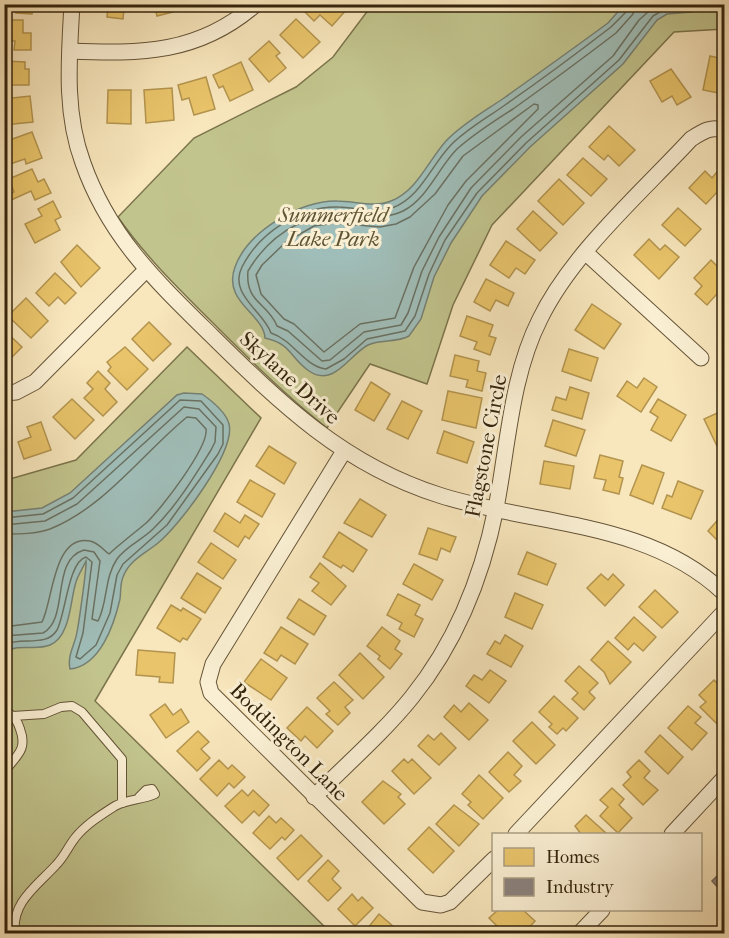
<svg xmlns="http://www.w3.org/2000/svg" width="729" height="938" viewBox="0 0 729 938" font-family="'IM FELL French Canon',serif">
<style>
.green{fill:#c2c48d;stroke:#7b744c;stroke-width:1.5}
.water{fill:#a0beb9;stroke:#758074;stroke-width:1.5}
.homes{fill:#e9c46a;stroke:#b3944e;stroke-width:1.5}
.industry{fill:#8a817c;stroke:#70655a;stroke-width:1.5}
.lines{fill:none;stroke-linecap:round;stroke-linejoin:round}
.shore{stroke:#6a7162;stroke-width:1.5}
.service-casing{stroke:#655438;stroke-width:10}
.minor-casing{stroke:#655438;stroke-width:17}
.service{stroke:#faefd3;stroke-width:8}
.minor{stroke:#faefd3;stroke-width:15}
.labels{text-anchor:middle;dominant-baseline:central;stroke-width:6;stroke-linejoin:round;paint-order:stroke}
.park-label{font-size:21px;font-style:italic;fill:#5f5433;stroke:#faefd3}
.street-label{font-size:21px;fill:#34240c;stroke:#faefd3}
</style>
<rect width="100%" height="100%" fill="#f8e6bc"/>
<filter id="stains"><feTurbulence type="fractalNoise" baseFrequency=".00333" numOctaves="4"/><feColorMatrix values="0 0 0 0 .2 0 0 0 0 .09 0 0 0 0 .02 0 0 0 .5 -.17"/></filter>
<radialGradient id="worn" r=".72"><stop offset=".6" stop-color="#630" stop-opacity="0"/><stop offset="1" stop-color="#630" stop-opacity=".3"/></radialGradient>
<g class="green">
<path d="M372,5h352v24l-50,3 -182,193 -39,80 -26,79 -57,-20 -43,64c-42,-33 -78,-69 -115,-106 -34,-34 -67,-66 -94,-105l76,-79 102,-51 37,-30z"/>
<polygon points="187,347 261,418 95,701 331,933 5,934 5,478 10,479 76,460"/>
</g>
<g class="water">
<path d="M624,5h86l-19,7 -24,2 -10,6 -34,44 -93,83 -48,49 -31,47 -17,34 -13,42 -12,17c-13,7 -28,3 -41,9 -19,10 -34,43 -59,26 -19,-13 -17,-27 -44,-33 -1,-24 -43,-36 -30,-71 13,-36 66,-67 102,-66 17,0 38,7 54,0 26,-10 37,-40 55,-60 16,-17 39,-30 58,-43 35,-25 70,-50 104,-75z"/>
<path d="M184,393l18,1c10,7 24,18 27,30 7,27 -50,102 -71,119 -12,10 -29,17 -35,34 -3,7 -2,15 -3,22 -6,26 -20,67 -50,70 -3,-14 5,-24 7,-37 2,-10 10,-66 9,-71 -3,7 -8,14 -10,21 -6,18 -5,54 -26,63 -15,6 -31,-2 -45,7v-140l37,-4 28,-15 107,-98z"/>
</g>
<g class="homes">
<polygon points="16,4 32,4 32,14 16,13"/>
<polygon points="108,4 136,4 135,10 124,9 123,19 107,17"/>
<polygon points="154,4 171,4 173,12 157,16"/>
<polygon points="308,4 341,4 347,9 332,26 320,15 314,21 303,10"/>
<polygon points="296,19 320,42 303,58 280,35"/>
<polygon points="4,20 23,20 23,33 31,33 31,50 14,50 15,41 4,41"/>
<polygon points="269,41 280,53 276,56 286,68 269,82 249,59"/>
<polygon points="710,56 724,59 724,94 703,90"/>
<polygon points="4,61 25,62 25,69 29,69 29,85 4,85"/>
<polygon points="241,62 253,90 230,101 223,86 219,88 213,75"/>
<polygon points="671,69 691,97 677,105 672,96 662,102 650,81"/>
<polygon points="206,77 215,109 194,115 189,98 182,100 178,85"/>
<polygon points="172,88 174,120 146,123 144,90"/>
<polygon points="108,90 131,90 131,124 107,123"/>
<polygon points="30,96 33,122 4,125 4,99"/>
<polygon points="609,126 635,150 619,166 608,155 604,160 589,147"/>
<polygon points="32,132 42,158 26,164 25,159 10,164 4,142"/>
<polygon points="583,158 607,179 591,196 567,175"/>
<polygon points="32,169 38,182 44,179 51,193 35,200 31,191 9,201 6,196 14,192 9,179"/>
<polygon points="705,171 712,178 717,172 724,180 724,190 721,194 718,191 706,204 689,188"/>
<polygon points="559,179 584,203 563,225 538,201"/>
<polygon points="53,201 61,217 55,220 60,230 35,243 25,224 42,216 38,209"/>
<polygon points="678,208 701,229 685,246 662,225"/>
<polygon points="533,211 557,233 540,251 517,229"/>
<polygon points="649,239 660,250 665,245 679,257 659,279 634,255"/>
<polygon points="506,241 535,260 525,274 516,268 509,278 490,265"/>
<polygon points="77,245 100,268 81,287 61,262"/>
<polygon points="711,260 724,273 724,286 707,305 695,294 702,286 694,278"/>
<polygon points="55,273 76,293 65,304 58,297 49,306 36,293"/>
<polygon points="486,279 514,293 508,306 496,300 490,311 474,302"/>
<polygon points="26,298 48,321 31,338 8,316"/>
<polygon points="592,304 621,324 604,349 575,330"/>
<polygon points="467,316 493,325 489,336 496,338 490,355 474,349 477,342 460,336"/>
<polygon points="149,322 171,344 153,361 132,339"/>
<polygon points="4,330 22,347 5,364 4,364"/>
<polygon points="125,347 148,369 127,390 108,371 111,367 107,362"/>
<polygon points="569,349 598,358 591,381 562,371"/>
<polygon points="455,355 479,361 477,371 486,373 482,391 466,387 468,380 450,376"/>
<polygon points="98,371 110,383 105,389 117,402 103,416 84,398 93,389 87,383"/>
<polygon points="644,378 657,387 641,412 617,396 627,381 637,388"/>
<polygon points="371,382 390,394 374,421 355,410"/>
<polygon points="570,387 589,393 582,419 552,410 556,397 566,400"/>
<polygon points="448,391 482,398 476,428 442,420"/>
<polygon points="72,399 94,420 75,439 53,417"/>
<polygon points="658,399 686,415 671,441 651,430 658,417 650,412"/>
<polygon points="402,401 422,411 408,439 387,429"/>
<polygon points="724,410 724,443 717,446 704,419"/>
<polygon points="553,420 585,430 576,456 545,446"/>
<polygon points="41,422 51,450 24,459 18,442 31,437 27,427"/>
<polygon points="444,431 474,442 467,463 437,453"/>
<polygon points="269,446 296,463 284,484 256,466"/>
<polygon points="600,455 623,461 619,477 623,478 619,494 603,490 606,480 594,478"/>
<polygon points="544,461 574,466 570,489 540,484"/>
<polygon points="642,465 664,473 653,504 630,495"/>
<polygon points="250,480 275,494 262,517 237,502"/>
<polygon points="678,481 703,491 691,519 662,508 667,495 672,497"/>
<polygon points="360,499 386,515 372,537 344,523"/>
<polygon points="225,513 240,523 245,515 259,524 249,539 245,536 238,547 214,531"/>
<polygon points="724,513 724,547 708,531"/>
<polygon points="428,528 456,537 450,552 441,548 437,560 419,554"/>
<polygon points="339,532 367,550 353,572 343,565 341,568 323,557"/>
<polygon points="211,543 236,560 223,579 198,562"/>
<polygon points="527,552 556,564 547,585 518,574"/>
<polygon points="320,563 346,586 331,605 312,591 319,583 310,577"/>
<polygon points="414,564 443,580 432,600 403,584"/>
<polygon points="197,573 221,588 205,613 181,598"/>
<polygon points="601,574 608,580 613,574 624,585 605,606 587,588"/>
<polygon points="655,590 678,612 662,628 639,607"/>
<polygon points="515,593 543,605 532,629 505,617"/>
<polygon points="398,594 420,605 415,615 423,619 414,637 399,629 402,623 387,615"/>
<polygon points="299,599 326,616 314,635 287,618"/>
<polygon points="171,605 181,611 183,608 201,619 187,640 183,638 180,642 157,628"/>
<polygon points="634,617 656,637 643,651 634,643 628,650 615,638"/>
<polygon points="281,627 308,644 295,664 281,655 277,661 264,653"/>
<polygon points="382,627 400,641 395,649 402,654 390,669 378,659 380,656 367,646"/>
<polygon points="505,635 523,646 511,667 487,654 495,641 500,644"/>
<polygon points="608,641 631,662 610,684 604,672 591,660"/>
<polygon points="138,650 175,653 173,683 159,682 160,677 136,675"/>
<polygon points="360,653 384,677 363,699 339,675"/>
<polygon points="261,659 287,678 271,700 244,682"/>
<polygon points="579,666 598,683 589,692 595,698 584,710 572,699 578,693 565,681"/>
<polygon points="490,670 506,681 489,703 466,686 474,675 482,680"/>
<polygon points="714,680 724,690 720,697 724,702 724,718 718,725 700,707 706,702 699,695"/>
<polygon points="334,682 353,700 345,707 350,713 338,725 326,714 330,711 317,698"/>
<polygon points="554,696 578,718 566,731 563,728 557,734 549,727 552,724 539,712"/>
<polygon points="469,703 488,720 469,740 444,717 454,705 461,712"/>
<polygon points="165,704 173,715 181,709 189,722 166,738 150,715"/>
<polygon points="688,706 701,717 695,723 707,733 692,750 668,728"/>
<polygon points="307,707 333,731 317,748 305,736 301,741 287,728"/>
<polygon points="532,722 555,745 536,764 513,741"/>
<polygon points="198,731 209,742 201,749 210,758 197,771 177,751"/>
<polygon points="441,733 456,748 439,765 418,746 428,735 434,740"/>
<polygon points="660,735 683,757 668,774 645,752"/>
<polygon points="508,752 522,766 514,775 521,781 509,792 489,772"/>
<polygon points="404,759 408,763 412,759 431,778 414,794 392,771"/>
<polygon points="219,760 228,769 232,765 245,777 234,788 229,783 217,796 200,779"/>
<polygon points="639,760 650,771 644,778 658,790 643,805 623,785 631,777 627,772"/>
<polygon points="479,775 503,798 483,819 468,805 471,802 462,794"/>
<polygon points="383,781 401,794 398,797 405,804 384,824 362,802"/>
<polygon points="612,788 624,799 619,805 632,818 618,833 600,816 608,807 600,800"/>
<polygon points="242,790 248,796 253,790 269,805 259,816 254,811 242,823 225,806"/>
<polygon points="454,805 479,824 459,846 436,824"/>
<polygon points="586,815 607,834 581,834 575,826"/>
<polygon points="269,816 276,823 281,818 294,830 285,840 282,837 270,849 253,833"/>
<polygon points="429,827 454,851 433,873 408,849"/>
<polygon points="301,835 322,856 298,880 277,858"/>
<polygon points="328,860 339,871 332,879 341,888 328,901 308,881"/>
<polygon points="352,894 358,901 362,897 373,908 355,926 338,909"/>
<polygon points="498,910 523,910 535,921 523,934 505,934 489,918"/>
<polygon points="379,914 402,934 363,934"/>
</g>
<polygon class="industry" points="724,869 724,894 712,881"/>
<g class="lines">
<g class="shore">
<path d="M628,4l-3,9 -14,14c-35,27 -70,53 -106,78 -18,13 -40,25 -55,41 -19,20 -30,52 -58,62 -17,6 -37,-1 -54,-1 -38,-1 -79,26 -96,60 -14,27 22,45 29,66 22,7 33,33 55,36l18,-10 23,-20 38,-8 10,-15 14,-42 16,-34 32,-47 49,-50 93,-83 34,-44 12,-7 28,-5"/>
<path d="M636,4l-3,10 -17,19c-34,26 -68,51 -103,76 -19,12 -39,25 -56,40 -19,19 -29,49 -54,62 -17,8 -30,5 -49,4 -46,-3 -82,16 -106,56 -3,32 20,32 29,55l11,5 34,30 8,-1 34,-28 37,-7 7,-12 14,-42 17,-34 32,-49 50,-51 92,-81 26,-36 18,-16"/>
<polygon points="534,104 538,105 538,109 466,181 448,205 414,267 395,318 360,324 324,352 294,324 284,319 261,294 256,275 262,265 286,242 314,226 335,223 380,227 396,224 410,217 435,194 463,156"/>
<path d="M4,518l39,-4 30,-16 107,-98 21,1 22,24v19l-5,10 -51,71 -44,39 -6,11 -7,38 -14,32 -16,14 -4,-2 7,-24 9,-71 -6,-5c-18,5 -20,56 -29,73 -11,18 -36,6 -53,15"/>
<path d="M4,525l41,-4 32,-17 107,-97 15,2 17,18 -1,15 -4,8c-17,27 -35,57 -58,79 -11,11 -27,17 -36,30 -13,19 -9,43 -19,62l-6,-2 8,-58 -6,-9 -10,-2c-34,10 -14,68 -41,83l-39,3"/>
<path d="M4,534c16,0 32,0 46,-5 55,-22 93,-76 137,-112l9,1 10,11c3,18 -46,82 -61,95 -12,10 -24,19 -36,30 -6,-4 -10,-11 -19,-13 -37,-7 -37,60 -48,81l-38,5"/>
</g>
<g class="service-casing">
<g id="service">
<path d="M4,711c10,4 13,9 16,18 8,21 -4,27 -16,43"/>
<polyline points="13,716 44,714 61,707 72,706 82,712 122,759 122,803"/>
<path d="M15,934c-4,-32 22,-48 41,-69 8,-8 12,-18 19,-27 10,-13 26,-23 40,-32 13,-7 27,-6 40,-12l-3,-5 -6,1 -7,7"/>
</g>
</g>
<g class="minor-casing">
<g id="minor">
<path d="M72,4c-3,54 -8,108 11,159 26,74 74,119 129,173 69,68 132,129 227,159 96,31 208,25 285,98"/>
<path d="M70,51c71,3 129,3 186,-47"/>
<polyline points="585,252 701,358"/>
<polyline points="4,393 16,392 35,382 146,270"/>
<polyline points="344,451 213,664 208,682 211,693 422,902 441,905 450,902 494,859"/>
<path d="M314,797c33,-33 69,-64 98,-100 45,-56 70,-119 84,-189 12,-62 15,-132 44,-189 32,-66 101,-126 151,-180 11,-7 21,-14 33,-8"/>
<polyline points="516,834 724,612"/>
<polyline points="672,834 724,778"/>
<polyline points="579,934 602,910"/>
</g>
</g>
<use href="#service" class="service"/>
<use href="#minor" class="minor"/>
</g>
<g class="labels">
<g class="park-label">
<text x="333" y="215">Summerfield<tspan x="333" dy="24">Lake Park</tspan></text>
</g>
<g class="street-label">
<text transform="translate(290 378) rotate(42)">Skylane Drive</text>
<text transform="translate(486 446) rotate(-79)">Flagstone Circle</text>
<text transform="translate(289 742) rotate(45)">Boddington Lane</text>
</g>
</g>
<rect width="729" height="938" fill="none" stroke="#f8e6bc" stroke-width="24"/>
<rect x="6" y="6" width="717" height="926" fill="none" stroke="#34240c" stroke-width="3"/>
<rect x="12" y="12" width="705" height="914" fill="none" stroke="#34240c" stroke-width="1.5"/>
<rect x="492" y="833" width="210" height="78" fill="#faefd3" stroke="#ab9e83" stroke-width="1.5"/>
<rect x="504" y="848" width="30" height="18" fill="#e9c46a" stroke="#ab9e83" stroke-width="1.5"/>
<text x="546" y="863" font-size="18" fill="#34240c">Homes</text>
<rect x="504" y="878" width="30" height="18" fill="#8a817c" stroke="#ab9e83" stroke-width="1.5"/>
<text x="546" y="893" font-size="18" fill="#34240c">Industry</text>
<rect width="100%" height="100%" filter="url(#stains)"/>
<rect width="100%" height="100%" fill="url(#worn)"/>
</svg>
